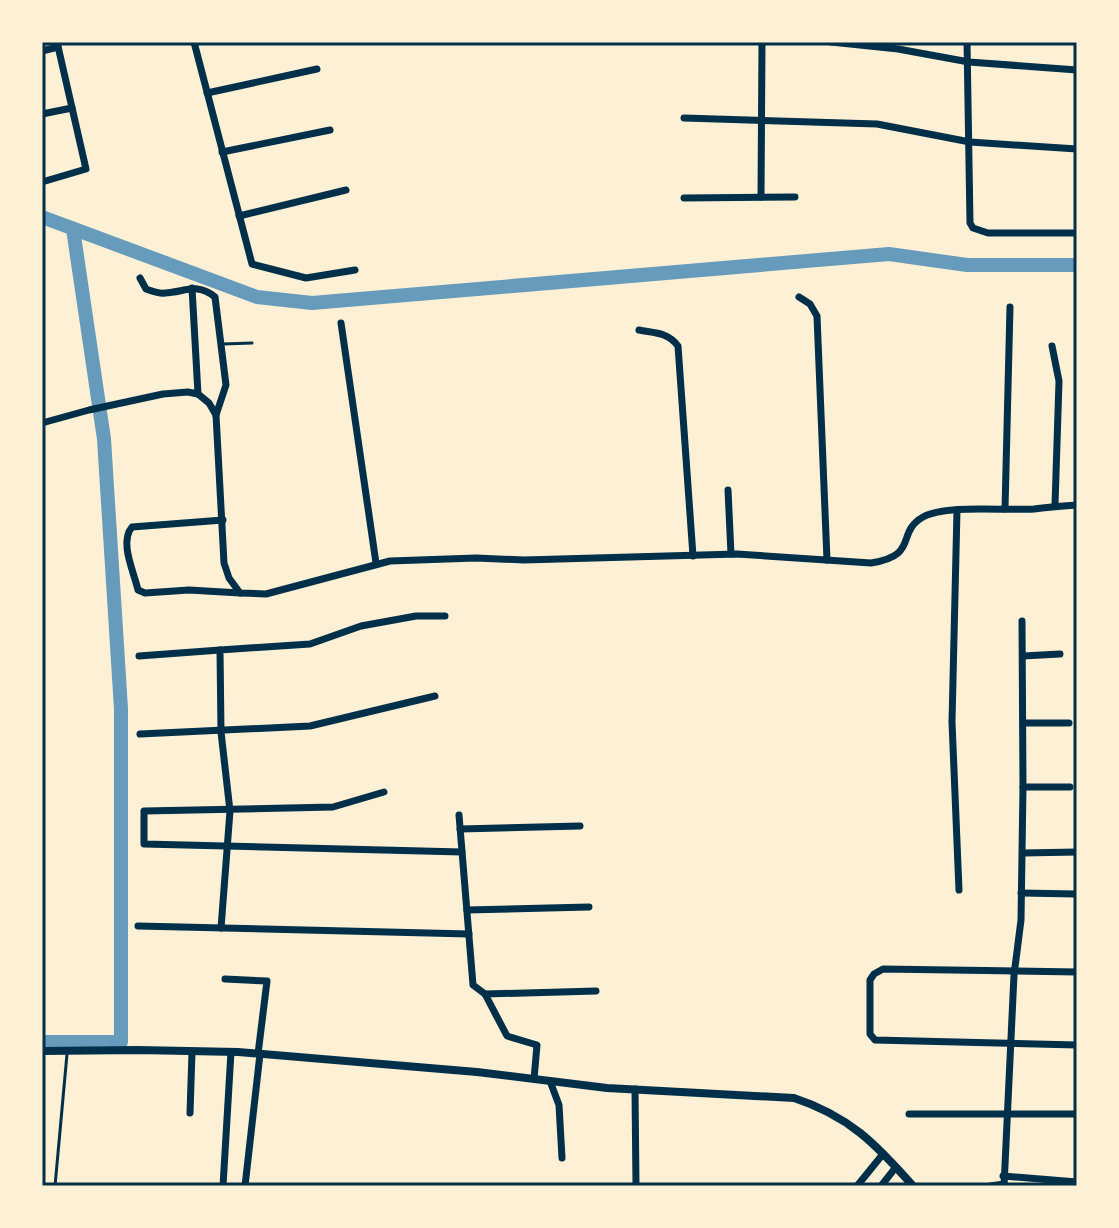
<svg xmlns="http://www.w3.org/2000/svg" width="1119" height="1228" viewBox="0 0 1119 1228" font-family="'Archivo Narrow',sans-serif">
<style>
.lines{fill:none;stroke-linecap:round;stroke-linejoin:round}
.canal{stroke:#669bbc;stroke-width:14}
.service{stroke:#003049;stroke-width:3}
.minor{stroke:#003049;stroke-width:7}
.tertiary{stroke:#003049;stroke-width:8}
.neatline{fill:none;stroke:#003049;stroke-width:3}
</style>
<rect width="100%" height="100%" fill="#fdf0d5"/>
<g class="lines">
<g class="canal">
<polyline points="42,217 257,297 312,303 889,254 967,265 1077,265"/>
<polyline points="42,1042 121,1042 121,709 104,439 73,229"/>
</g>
<g class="service">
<polyline points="223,344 252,343"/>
<polyline points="55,1186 67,1054"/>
</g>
<g class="minor">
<polyline points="194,42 252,264 306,278 355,270"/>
<polyline points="831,42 898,49 969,62 1077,70"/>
<polyline points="967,42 970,223 973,228 988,233 1077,233"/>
<polyline points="42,51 58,47"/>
<polyline points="207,93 317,69"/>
<polyline points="42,114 72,108"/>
<polyline points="684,118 877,124 970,142 1077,149"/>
<polyline points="222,152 330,130"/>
<polyline points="42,182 86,169 57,42"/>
<polyline points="761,197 762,42"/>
<polyline points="684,198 795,197"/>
<polyline points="239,216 346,190"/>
<path d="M140,278l6,11c6,2 13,5 19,4 20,-1 32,-11 50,4l11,88 -10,30"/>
<polyline points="192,288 198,394"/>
<polyline points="799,297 810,304 817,316 827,560"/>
<polyline points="341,323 376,563"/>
<path d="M639,330c15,3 29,2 39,16l15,210"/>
<polyline points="1052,346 1059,381 1055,505"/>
<path d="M42,423l47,-13 74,-16 25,-2 10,2 11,9 7,12 8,148 5,15 11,15 26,1 124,-33 86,-3 48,2 213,-6 134,9c49,-8 24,-30 52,-46 24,-13 82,-6 111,-8 14,-2 28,-3 43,-4"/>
<polyline points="728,490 731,554"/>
<polyline points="1005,509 1010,307"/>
<polyline points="957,510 952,722 959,890"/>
<path d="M223,520l-91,7c-13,15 2,45 6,63l7,3 44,-3 51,3"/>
<polyline points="139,656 220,650"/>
<polyline points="1023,656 1060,654"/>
<polyline points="1023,723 1069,723"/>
<polyline points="140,734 310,726 435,696"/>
<polyline points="1023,787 1070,787"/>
<polyline points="384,792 333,807 144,811 144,844 462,852"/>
<polyline points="459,815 473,985 485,994 507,1036 537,1045 534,1079"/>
<polyline points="460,829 580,826"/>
<polyline points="1023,853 1077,852"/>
<polyline points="1021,893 1076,894"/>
<polyline points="467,910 589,907"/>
<polyline points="138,926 469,934"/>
<polyline points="221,928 230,811 221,732 220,650 310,644 361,626 416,616 445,616"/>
<polyline points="1077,972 883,969 874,974 870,980 870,1034 875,1040 1077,1045"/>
<polyline points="225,979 267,981 258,1054"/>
<polyline points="485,994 596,991"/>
<polyline points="550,1081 559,1105 562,1158"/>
<polyline points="635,1089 636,1186"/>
<polyline points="190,1113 192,1052"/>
<polyline points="909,1114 1077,1114"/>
<polyline points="1003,1176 1077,1182"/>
<polyline points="223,1186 231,1052"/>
<polyline points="245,1186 260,1054"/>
<polyline points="857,1186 883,1154"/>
<polyline points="881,1186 896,1167"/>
<polyline points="990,1186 1004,1184"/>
<polyline points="1004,1186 1014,975 1021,920 1023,787 1022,621"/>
</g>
<path class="tertiary" d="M42,1051l96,-1 100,2 239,20 130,16 187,10c55,18 82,46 119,88"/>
</g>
<rect width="1119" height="1228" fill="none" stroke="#fdf0d5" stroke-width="88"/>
<rect x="44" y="44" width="1031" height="1140" class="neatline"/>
</svg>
